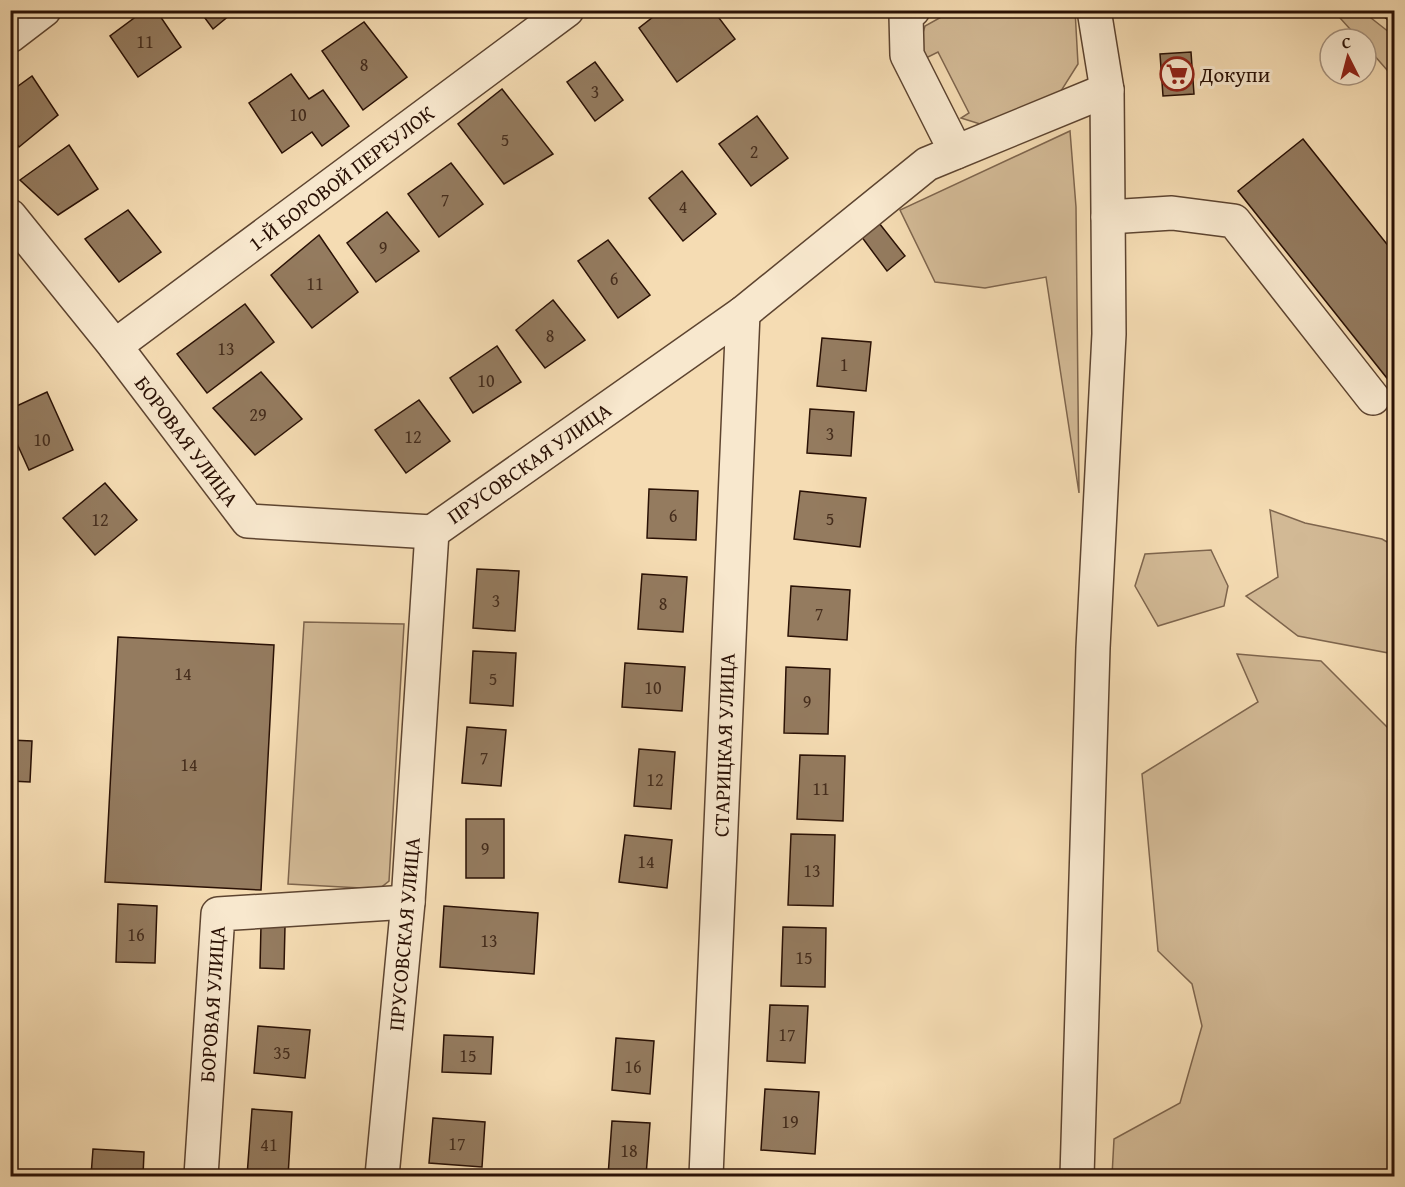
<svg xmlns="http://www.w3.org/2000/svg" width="1405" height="1187" viewBox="0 0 1405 1187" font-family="'Gentium Book Plus',serif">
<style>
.green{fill:#d2b995;stroke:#7e654d;stroke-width:1.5}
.building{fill:#947b5f;stroke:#2a1105;stroke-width:1.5}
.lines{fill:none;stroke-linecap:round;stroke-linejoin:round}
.minor-casing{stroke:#5d4430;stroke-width:36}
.minor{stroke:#f8e8ce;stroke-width:33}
.rail-casing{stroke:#2a1105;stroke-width:7}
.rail{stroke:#f8e8ce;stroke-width:4.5;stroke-dasharray:14;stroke-linecap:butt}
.labels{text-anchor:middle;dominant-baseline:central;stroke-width:6;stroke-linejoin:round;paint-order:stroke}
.number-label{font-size:18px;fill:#442c1c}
.poi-label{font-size:21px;fill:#2a1105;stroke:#f8e8ce;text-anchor:start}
.street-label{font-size:21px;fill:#2a1105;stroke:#f8e8ce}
</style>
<rect width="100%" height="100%" fill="#f5dcb3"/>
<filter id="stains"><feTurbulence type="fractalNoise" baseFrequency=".00333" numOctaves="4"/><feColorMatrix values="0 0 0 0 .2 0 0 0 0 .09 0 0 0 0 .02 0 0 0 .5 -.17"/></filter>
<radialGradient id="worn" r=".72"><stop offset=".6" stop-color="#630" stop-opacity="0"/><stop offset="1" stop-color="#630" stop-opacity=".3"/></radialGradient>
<g class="green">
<polygon points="1075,10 1078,64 1061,91 999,120 980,124 961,118 969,113 938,52 926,58 919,46 925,26 952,11"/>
<polygon points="1352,10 1362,11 1394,36 1394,78 1366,46 1366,39 1359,39 1340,18"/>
<polygon points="1070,131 1076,207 1079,493 1046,277 985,288 935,282 900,210"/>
<polygon points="1270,510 1305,523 1382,539 1394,546 1394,654 1298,636 1246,596 1278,577"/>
<polygon points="1211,550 1228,586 1224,606 1158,626 1135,586 1145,554"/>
<polygon points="304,622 404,624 389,881 379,889 288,884"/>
<polygon points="1237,654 1321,661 1394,734 1394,1176 1112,1176 1114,1139 1180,1103 1202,1026 1192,984 1158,951 1142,774 1258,702"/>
</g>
<g class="building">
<polygon points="145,10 156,10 181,47 138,77 110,36"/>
<polygon points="199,10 236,10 213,29"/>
<polygon points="662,10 713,10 735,39 677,82 639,28"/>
<polygon points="364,22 407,77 363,110 322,51"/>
<polygon points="1191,52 1194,94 1163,96 1160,54"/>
<polygon points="595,62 623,100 595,121 567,82"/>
<polygon points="291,74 309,99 323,90 349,126 322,146 312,132 282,153 249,103"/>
<polygon points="32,76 58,115 19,147 10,135 10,92"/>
<polygon points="502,89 553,154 504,184 458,124"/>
<polygon points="757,116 788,158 751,186 719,144"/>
<polygon points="1303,139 1394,253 1394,387 1238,191"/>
<polygon points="69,145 98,189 58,215 20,180"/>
<polygon points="451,163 483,204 439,237 408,194"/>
<polygon points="682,171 716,214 683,241 649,198"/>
<polygon points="128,210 161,252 119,282 85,239"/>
<polygon points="387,212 419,251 376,282 347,243"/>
<polygon points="879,223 905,256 887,271 861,236"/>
<polygon points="319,235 358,292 312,328 271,275"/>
<polygon points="608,240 650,295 618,318 578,261"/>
<polygon points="553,300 585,340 545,368 516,330"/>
<polygon points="245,304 274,342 207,393 177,354"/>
<polygon points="822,338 871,342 866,391 817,386"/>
<polygon points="497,346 521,382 473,413 450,378"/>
<polygon points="261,372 302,419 255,455 213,408"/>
<polygon points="47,392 73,450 29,470 10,428 10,409"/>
<polygon points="419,400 450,441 406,473 375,430"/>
<polygon points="810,409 854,412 851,456 807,453"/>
<polygon points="105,483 137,520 95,555 63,518"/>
<polygon points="649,489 698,491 696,540 647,538"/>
<polygon points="800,491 866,498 860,547 794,539"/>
<polygon points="477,569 519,571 515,631 473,628"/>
<polygon points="642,574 687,577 683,632 638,629"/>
<polygon points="791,586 850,590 847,640 788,636"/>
<polygon points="118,637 274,645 261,890 105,882"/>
<polygon points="473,651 516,653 513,706 470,703"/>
<polygon points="625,663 685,667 682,711 622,707"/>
<polygon points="786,667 830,669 828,734 784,733"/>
<polygon points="467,727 506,730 501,786 462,783"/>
<polygon points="10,740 32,741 30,782 10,781"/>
<polygon points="639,749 675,752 671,809 634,806"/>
<polygon points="800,755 845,756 843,821 797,819"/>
<rect x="466" y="819" width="38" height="59"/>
<polygon points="791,834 835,835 833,906 788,905"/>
<polygon points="625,835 672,840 667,888 619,882"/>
<polygon points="118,904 157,906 155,963 116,962"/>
<polygon points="444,906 538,913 534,974 440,967"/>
<polygon points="261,925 285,926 284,969 260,968"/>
<polygon points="783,927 826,928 825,987 781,986"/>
<polygon points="770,1005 808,1006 805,1063 767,1061"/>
<polygon points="258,1026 310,1030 305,1078 254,1073"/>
<polygon points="444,1035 493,1037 491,1074 442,1072"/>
<polygon points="616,1038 654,1041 650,1094 612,1090"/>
<polygon points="765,1089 819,1092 815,1154 761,1150"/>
<polygon points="252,1109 292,1112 288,1176 247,1176"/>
<polygon points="433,1118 485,1122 482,1167 429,1163"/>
<polygon points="612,1121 650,1123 646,1176 608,1176"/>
<polygon points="93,1149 144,1152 143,1176 91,1176"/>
</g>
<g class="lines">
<g class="minor-casing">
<g id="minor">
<polyline points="913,10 906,15 907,55 956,152"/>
<polyline points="10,36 44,10"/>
<polyline points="10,216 115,346 248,521 432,532"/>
<polyline points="1108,217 1172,213 1234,221 1373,398"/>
<polyline points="115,346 567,10"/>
<polyline points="201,1176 218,914 408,902"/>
<polyline points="382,1176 408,902 432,532 743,313 927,164 1107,90"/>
<polyline points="706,1176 743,313"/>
<polyline points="1077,1176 1093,648 1109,334 1107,90 1094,10"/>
</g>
</g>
<use href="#minor" class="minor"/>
<g class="rail-casing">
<polyline id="rail" points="1380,10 1394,21"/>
</g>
<use href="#rail" class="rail"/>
</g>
<defs>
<g id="supermarket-ring" transform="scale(1.725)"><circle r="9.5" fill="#f8e8ce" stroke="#8f2418" stroke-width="1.5"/><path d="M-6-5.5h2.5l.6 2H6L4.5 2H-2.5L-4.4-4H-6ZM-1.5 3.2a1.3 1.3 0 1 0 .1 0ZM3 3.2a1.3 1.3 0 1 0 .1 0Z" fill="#8f2418"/></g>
</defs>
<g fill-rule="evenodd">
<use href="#supermarket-ring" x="1177" y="74"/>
</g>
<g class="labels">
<g class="number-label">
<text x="145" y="41">11</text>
<text x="364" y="64">8</text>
<text x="595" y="91">3</text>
<text x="298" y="114">10</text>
<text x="505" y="139">5</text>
<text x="754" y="151">2</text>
<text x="445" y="199">7</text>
<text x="683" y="206">4</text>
<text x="383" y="247">9</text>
<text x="614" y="278">6</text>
<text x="315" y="283">11</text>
<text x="550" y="335">8</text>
<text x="226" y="348">13</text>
<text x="844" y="364">1</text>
<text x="486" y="380">10</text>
<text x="258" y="414">29</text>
<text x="830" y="433">3</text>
<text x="413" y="436">12</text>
<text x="42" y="439">10</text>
<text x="673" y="515">6</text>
<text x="830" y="518">5</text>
<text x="100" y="519">12</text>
<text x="496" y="600">3</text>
<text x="663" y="603">8</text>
<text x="819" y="613">7</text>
<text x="183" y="673">14</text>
<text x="493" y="678">5</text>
<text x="653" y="687">10</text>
<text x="807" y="701">9</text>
<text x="484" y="757">7</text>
<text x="189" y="764">14</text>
<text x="655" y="779">12</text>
<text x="821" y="788">11</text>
<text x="485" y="848">9</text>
<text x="646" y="861">14</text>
<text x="812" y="870">13</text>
<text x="136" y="934">16</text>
<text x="489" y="940">13</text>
<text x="804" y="957">15</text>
<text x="787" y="1034">17</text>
<text x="282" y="1052">35</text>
<text x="468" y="1055">15</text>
<text x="633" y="1066">16</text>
<text x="790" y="1121">19</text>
<text x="457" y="1143">17</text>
<text x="269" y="1144">41</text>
<text x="629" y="1150">18</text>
</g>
<g class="poi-label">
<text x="1200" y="74">Докупи</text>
</g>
<g class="street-label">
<text transform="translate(341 178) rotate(-37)">1-Й БОРОВОЙ ПЕРЕУЛОК</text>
<text transform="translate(187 441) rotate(53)">БОРОВАЯ УЛИЦА</text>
<text transform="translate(529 463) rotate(-35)">ПРУСОВСКАЯ УЛИЦА</text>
<text transform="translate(724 745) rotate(-88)">СТАРИЦКАЯ УЛИЦА</text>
<text transform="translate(404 934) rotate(-85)">ПРУСОВСКАЯ УЛИЦА</text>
<text transform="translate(212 1004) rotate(-86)">БОРОВАЯ УЛИЦА</text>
</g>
</g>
<rect width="1405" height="1187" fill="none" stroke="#f5dcb3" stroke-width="36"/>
<rect x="12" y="12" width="1381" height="1163" fill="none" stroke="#2a1105" stroke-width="3"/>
<rect x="18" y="18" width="1369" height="1151" fill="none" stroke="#2a1105" stroke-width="1.5"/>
<g transform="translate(1348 57) rotate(354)"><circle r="28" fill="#f8e8ce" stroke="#a6927e" stroke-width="1.5"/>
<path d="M0-4.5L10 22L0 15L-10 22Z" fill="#8f2418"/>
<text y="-9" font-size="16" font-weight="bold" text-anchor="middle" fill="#2a1105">С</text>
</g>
<rect width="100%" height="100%" filter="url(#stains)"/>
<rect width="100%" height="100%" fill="url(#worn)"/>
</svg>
